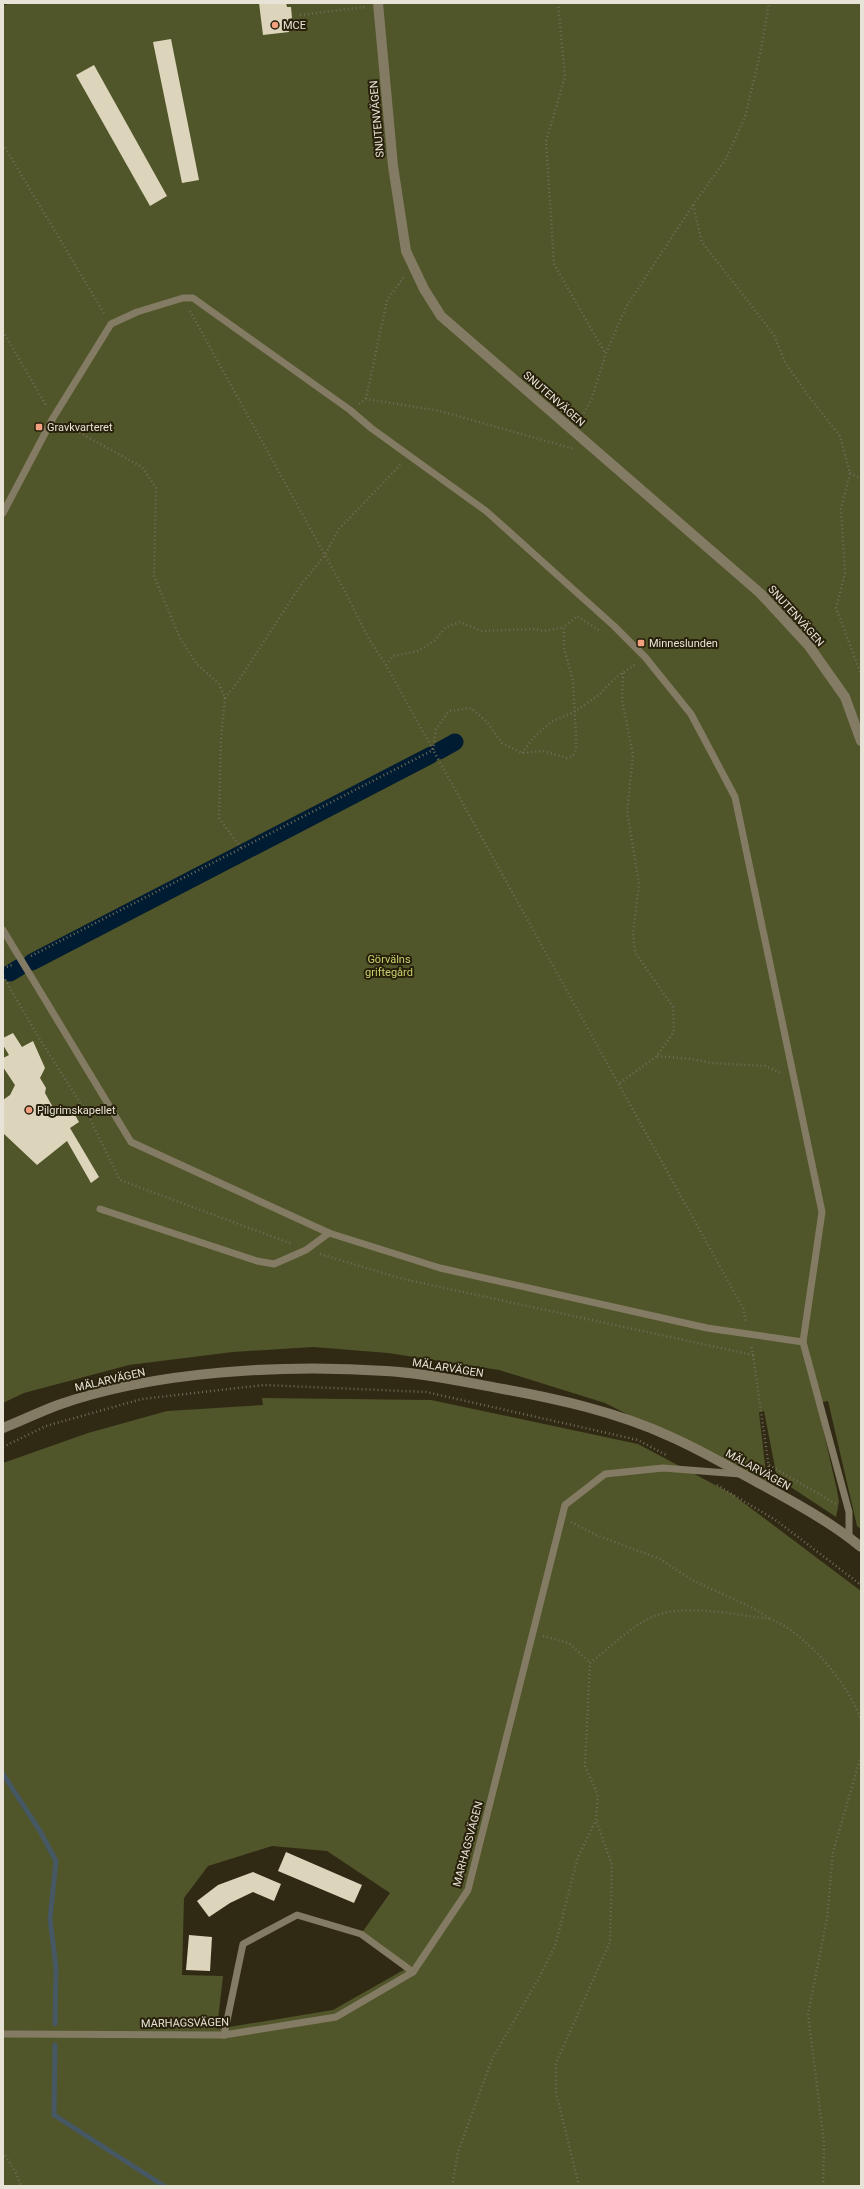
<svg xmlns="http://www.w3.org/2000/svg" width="864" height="2189" viewBox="0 0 864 2189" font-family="Roboto,sans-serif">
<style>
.green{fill:#51552a;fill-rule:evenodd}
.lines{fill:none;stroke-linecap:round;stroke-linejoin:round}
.stream{stroke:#455863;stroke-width:5}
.canal{stroke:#001c32;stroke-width:17}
.building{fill:#ddd5bb}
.path{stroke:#726c5a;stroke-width:2.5;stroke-dasharray:1 3;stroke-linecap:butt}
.lane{stroke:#837b63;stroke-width:7}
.street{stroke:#837b63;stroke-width:10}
.secondary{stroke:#837b63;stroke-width:10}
.poi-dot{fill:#f2a080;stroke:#27200b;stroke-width:1.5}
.labels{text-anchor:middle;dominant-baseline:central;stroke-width:4;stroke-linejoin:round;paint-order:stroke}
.poi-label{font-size:11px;fill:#e7e3d6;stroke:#27200b;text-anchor:start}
.street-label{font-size:11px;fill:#e7e3d6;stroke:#27200b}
.park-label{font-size:11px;fill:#c7d06c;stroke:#27200b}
</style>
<rect width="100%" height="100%" fill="#302914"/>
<g class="green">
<polygon points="15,3 861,3 861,1529 857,1526 828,1401 817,1403 837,1490 839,1502 836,1517 777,1478 764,1411 759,1412 767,1482 765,1484 605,1403 499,1370 388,1353 313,1347 233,1352 129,1365 24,1393 3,1403 3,5"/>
<path d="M262,1398l169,2 207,44 94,50 129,97v595h-858v-723l85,-30 79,-22 96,-6zM272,1846l55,5 63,42 -29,41 46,34 -74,42 -116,19 6,-53 -41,-1 2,-77 24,-32z"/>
</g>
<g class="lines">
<g class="stream">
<polyline points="3,1774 40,1831 56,1861 50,1919 56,1967 55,2024"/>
<polyline points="55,2045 54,2115 164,2186"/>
</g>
<g class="canal">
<polyline points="439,751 455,742"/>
<polyline points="32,962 431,755"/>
<polyline points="10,973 20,967"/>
</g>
</g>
<g class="building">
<polygon points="259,3 286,3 287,7 291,7 292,18 288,19 289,32 263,35"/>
<polygon points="171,39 199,180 182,183 153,42"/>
<polygon points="94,65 167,196 150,206 76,75"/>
<polygon points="13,1033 22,1047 33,1041 45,1068 40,1078 46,1088 45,1093 56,1113 70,1106 79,1122 70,1128 99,1177 91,1183 67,1141 37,1165 3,1133 3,1100 10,1095 15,1085 3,1067 3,1058 9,1055 3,1045 3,1038"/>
<polygon points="286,1852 362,1885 354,1903 278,1871"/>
<polygon points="253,1872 281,1884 274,1901 253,1892 230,1903 209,1917 197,1901 218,1885"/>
<polygon points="189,1935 212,1937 210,1971 186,1970"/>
</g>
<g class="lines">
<g class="path">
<polyline points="558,3 565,77 546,141 554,264 605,353"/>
<polyline points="300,15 365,7"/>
<polyline points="3,144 105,315"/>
<polyline points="693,205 702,242 774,335 785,362 807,394 840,436 850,473 841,509 845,573 836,608 861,674"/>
<polyline points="190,311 341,584 369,639 386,665 743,1308 746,1322"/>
<polyline points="3,331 47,407"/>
<polyline points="366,399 387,300 404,277"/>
<polyline points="359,404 366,399 440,411 574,449"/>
<polyline points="580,420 592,398 606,353 626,307 693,205 726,159 745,117 761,50 769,3"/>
<polyline points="62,423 142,467 156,488 154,576 180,638 196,663 219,684 225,698 221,739 219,818 241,848"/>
<polyline points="850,473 861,479"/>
<polyline points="386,665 393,656 418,651 434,641 446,627 460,622 482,631 533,629 544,631 564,627"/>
<polyline points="225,698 239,680 300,586 325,555 339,529 402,463"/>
<polyline points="522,753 533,738 551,722 574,712 599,695 615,678 636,664"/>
<polyline points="31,956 433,750 436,729 449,711 471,708 487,722 502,743 522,753 543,751 567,758 573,756 576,749 576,735 573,681 564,648 564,627 577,616 600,631"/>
<polyline points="3,968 12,965"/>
<polyline points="3,976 39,1038 88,1115 120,1180 292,1244"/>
<polyline points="657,1056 692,1059 711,1063 765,1066 781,1073"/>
<polyline points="620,1083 657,1056 674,1032 673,1007 635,952 633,934 639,884 627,811 633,755 622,700 623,673"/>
<polyline points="320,1254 403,1279 753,1355 751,1345"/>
<polyline points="753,1355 770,1475"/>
<polyline points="3,1447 46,1426 142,1399 264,1385 426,1392 638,1440 668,1456"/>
<polyline points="769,1465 836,1504"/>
<polyline points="717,1485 777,1521 861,1585"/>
<polyline points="571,1522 596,1535 660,1559 692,1580 753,1608 769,1618"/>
<polyline points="543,1636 569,1643 590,1663"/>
<polyline points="3,2152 16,2173 21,2186"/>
<path d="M452,2186l6,-34 34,-93 47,-81 16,-32 23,-89 18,-37 2,-25 -13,-29 5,-103c18,-14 36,-32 56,-43 32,-19 88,-5 124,-1 34,12 81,67 91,102"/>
<polyline points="579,2186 556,2093 556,2063 610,1942 612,1865 596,1820"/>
<polyline points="823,2186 824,2143 808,2014 827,1919 833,1852 861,1756"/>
</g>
<g class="lane">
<polyline points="3,513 53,418 111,324 137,312 183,298 193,298 350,410 371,428 486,511 614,626 645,657 691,714 735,797 822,1212 803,1342 849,1512 849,1537"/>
<polyline points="3,930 131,1142 329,1233 440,1268 707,1328 803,1342"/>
<polyline points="100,1209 257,1261 274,1264 306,1250 329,1233"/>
<polyline points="3,2034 224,2035 336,2017 413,1972 468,1890 565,1505 605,1474 663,1468 740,1474"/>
<polyline points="224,2035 243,1944 297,1915 361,1934 413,1972"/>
</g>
<polyline class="street" points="378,3 393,166 406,251 424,289 441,316 760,593 809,646 845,697 861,741"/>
<path class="secondary" d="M3,1428c18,-7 36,-16 55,-23 96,-34 226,-41 328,-34 39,2 78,11 117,18 55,10 114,23 166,47 30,13 59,30 88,46 35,19 74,40 104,65"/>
</g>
<g class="poi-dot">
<circle cx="275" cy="25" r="4"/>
<rect x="35" y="423" width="8" height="8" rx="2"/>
<rect x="637" y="639" width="8" height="8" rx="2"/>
<circle cx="29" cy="1110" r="4"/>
</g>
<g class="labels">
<g class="poi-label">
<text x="283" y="25">MCE</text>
<text x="47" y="427">Gravkvarteret</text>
<text x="649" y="643">Minneslunden</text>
<text x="37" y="1110">Pilgrimskapellet</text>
</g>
<g class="street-label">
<text transform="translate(377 119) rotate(-95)">SNUTENVÄGEN</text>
<text transform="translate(554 399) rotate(41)">SNUTENVÄGEN</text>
<text transform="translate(796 616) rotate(48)">SNUTENVÄGEN</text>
<text transform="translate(448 1368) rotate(9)">MÄLARVÄGEN</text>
<text transform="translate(110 1380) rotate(-13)">MÄLARVÄGEN</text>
<text transform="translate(758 1470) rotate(29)">MÄLARVÄGEN</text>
<text transform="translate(468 1844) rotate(-75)">MARHAGSVÄGEN</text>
<text transform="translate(185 2023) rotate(-1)">MARHAGSVÄGEN</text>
</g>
<g class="park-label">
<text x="389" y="959">Görvälns<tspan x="389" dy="13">griftegård</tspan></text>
</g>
</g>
<rect width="864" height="2189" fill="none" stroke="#e7e3d6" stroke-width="8"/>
</svg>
